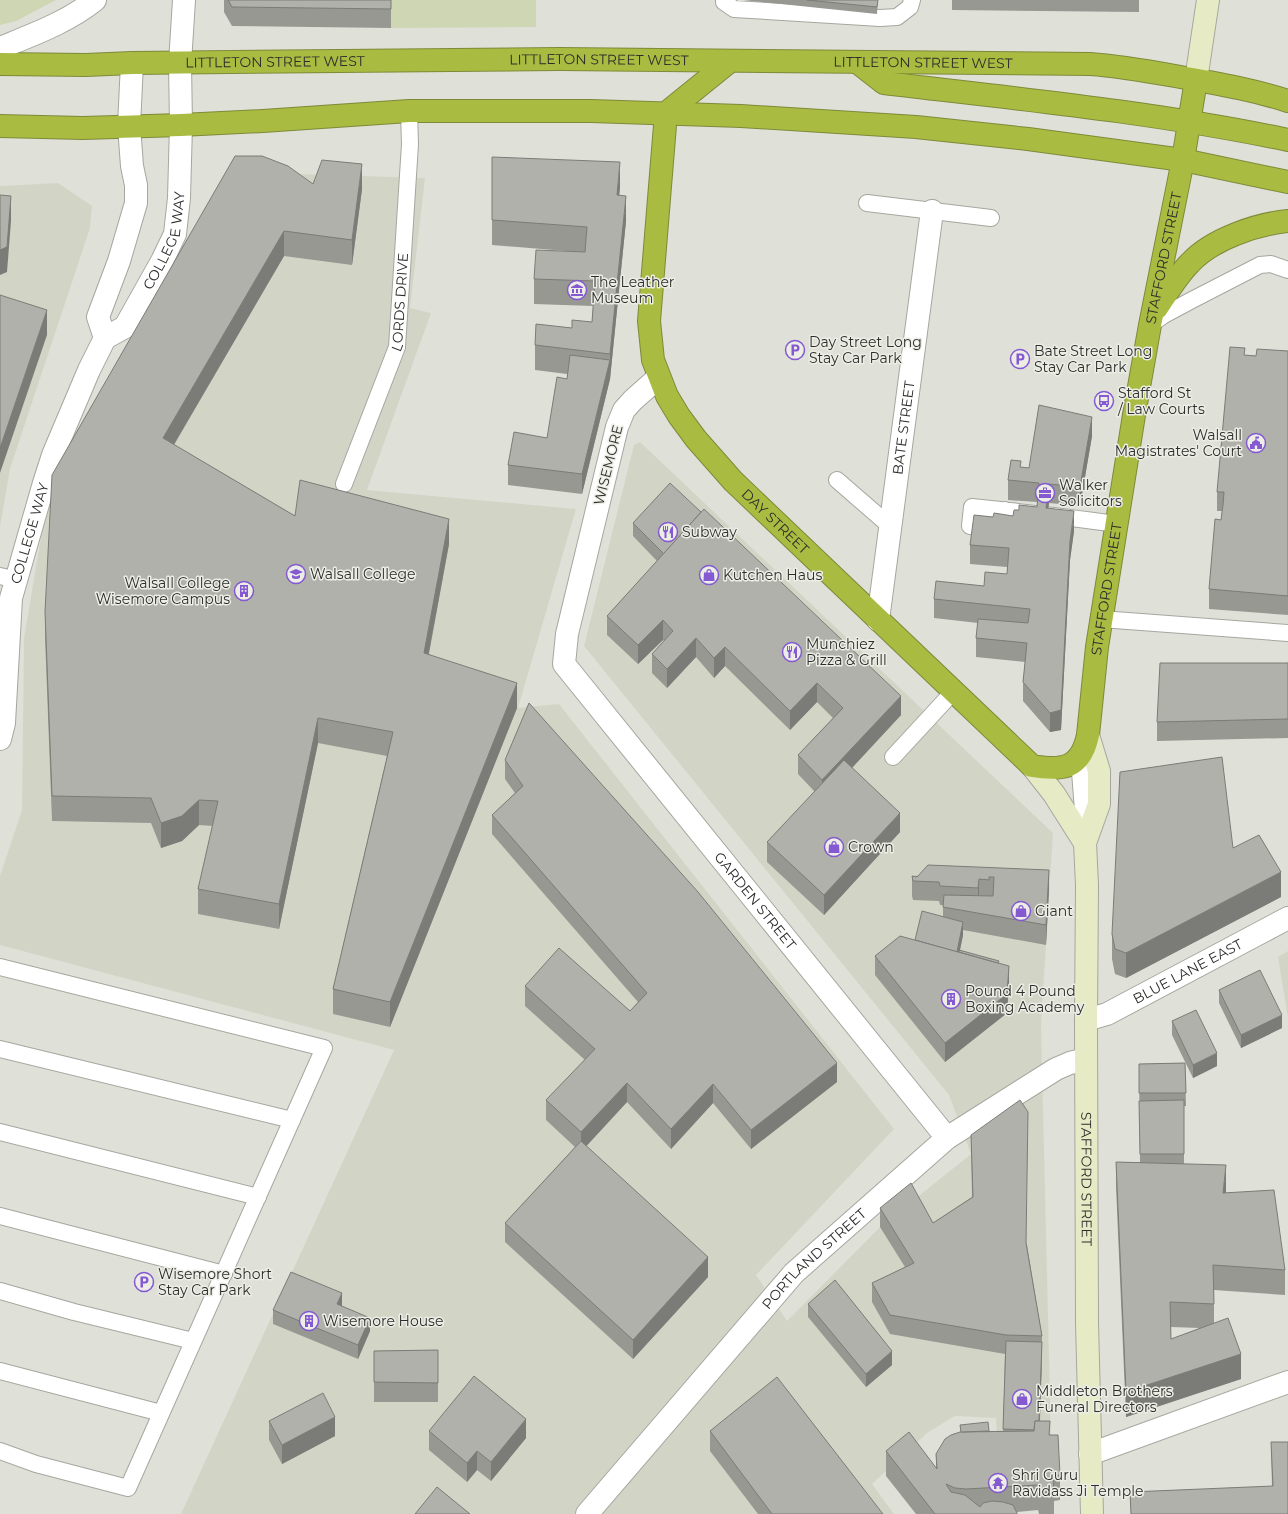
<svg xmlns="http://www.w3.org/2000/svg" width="1288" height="1514" viewBox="0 0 1288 1514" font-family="Montserrat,sans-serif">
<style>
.built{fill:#d2d5c6}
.green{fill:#ced6b3}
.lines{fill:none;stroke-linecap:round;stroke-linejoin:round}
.lane-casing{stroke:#a5a79f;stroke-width:18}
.street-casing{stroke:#a5a79f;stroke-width:24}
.secondary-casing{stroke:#a5a79f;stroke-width:24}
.highway-casing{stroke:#7e8a39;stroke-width:24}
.lane{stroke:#fff;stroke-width:16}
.street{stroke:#fff;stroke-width:22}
.secondary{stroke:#e6ebc6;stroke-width:22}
.highway{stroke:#aabb41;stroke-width:22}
.wall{fill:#979892;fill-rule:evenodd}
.shaded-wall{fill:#7b7c77}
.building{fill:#b0b1aa;stroke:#7b7c77}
.labels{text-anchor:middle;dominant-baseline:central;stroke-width:3;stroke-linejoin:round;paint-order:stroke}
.street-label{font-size:14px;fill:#2d2e2b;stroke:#eceee6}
.poi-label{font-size:14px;fill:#2d2e2b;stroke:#eceee6;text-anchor:start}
</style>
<rect width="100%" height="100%" fill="#dfe1d9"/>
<g class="built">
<polygon points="239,172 425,178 410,308 431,313 367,490 576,509 518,708 559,704 894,1129 756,1275 787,1321 880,1227 971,1154 949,1095 584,646 634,445 640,442 1053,833 1041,1024 1051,1440 997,1437 996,1418 955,1416 927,1433 872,1484 894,1514 181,1514 394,1050 0,945 0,876 22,810 24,638 48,496"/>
<polygon points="58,183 92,206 90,228 10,469 0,527 0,186"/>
<polygon points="1288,951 1288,1018 1278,957"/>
</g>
<g class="green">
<polygon points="0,0 56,0 16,21 0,25"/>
<polygon points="391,0 536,0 536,27 391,28"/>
</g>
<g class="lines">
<g class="lane-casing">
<g id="lane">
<polyline points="724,0 724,2 734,9 880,18 897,17 910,7 912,0"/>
<polyline points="867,203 991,218"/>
<polyline points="1150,325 1164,315 1192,300 1260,265 1271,264 1288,270"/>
<polyline points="837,480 890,526"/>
<path id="s1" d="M344,484l53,-137 13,-203 -1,-33"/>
<path d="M1005,510l-2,19 -33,-3 2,-19c48,5 96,10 144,17"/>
<polyline points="0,576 17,580"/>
<polyline points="1101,619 1288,633"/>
<polyline points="893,757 953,692"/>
<polyline points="1079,759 1085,835"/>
<polyline points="0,967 324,1048 128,1488 36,1464 0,1451"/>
<polyline points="0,1049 292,1120"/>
<polyline points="0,1132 258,1197"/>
<polyline points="0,1216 224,1274"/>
<polyline points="0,1291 74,1312 193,1341"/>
<polyline points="0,1371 161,1413"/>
</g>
</g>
<g class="street-casing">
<g id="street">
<path d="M0,48c32,-13 68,-26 95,-48"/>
<polyline points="105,338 98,317 119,261 136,203 136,185 132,166 129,126 132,63"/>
<path id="s2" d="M659,377l-26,23 -9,10 -7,17 -50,207 -3,30 383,474"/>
<path id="s3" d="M878,620l54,-409"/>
<path id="s4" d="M0,739l4,-16 7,-125 33,-115 9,-28 36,-85 16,-32 20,-11 37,-66 13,-27 4,-36 2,-73 -1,-62 4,-63"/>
<path id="s5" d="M1086,1020l21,-6 181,-96"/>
<polyline points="1090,1454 1288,1382"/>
<path id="s6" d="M587,1514l207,-241 153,-135 109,-69 14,-6 16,-4"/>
</g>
</g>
<g class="secondary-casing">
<g id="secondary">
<polyline points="1196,80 1208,0"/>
<path id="s7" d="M1088,735l11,36v33l-14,39 2,42 -1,135 1,303 5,191"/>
<polyline points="1032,766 1054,794 1085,843"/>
</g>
</g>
<g class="highway-casing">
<g id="highway">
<path d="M857,62l27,21c135,16 270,29 404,57"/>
<path id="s8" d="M0,64l86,1 46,-2 428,-4 530,5c29,2 57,7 85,12 38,7 76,13 113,25"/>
<path id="s9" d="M666,113l-17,208 4,39 14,36 12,20 17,23 37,42 299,285c30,5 49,3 56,-31l9,-88 37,-232 16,-90 33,-165 13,-80"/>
<polyline points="666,113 729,62"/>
<polyline points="0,126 83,128 181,125 263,121 409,111 591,111 741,116 916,127 1028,139 1183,160 1288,182"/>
<path d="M1157,308c10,-15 20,-32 33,-45 22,-24 67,-39 98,-42"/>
</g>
</g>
<use href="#lane" class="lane"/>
<use href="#street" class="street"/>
<use href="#secondary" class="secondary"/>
<use href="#highway" class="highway"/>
</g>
<g class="wall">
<polygon points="224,0 391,0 391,28 232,26 224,12"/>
<polygon points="743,0 878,0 877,14"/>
<polygon points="952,0 1139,0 1139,12 952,10"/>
<polygon points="492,157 620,187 619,195 626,221 610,379 582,494 508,485 508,465 547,438 567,379 567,374 535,370 535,345 572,328 592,322 593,306 534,304 534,279 579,252 492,245"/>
<polygon points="313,184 362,189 352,265 284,256 174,445 295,516 449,544 429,654 517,708 390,1027 333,1014 333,989 387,756 318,743 279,929 198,914 198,889 213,826 199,825 182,841 161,848 151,823 52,821 45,637 45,612"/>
<polygon points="1288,351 1288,615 1209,609 1209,589 1221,520 1222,511 1217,511 1217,492 1245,355 1256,356"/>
<polygon points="1092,436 1080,506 1049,503 1048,508 1074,531 1070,560 1061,730 1050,732 1023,701 1023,682 1025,662 976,657 976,638 978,623 934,618 934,599 984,586 1007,574 1007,567 970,564 970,545 993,517 1013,516 1019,510 1037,507 1037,502 1008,500 1008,480 1021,467 1029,468"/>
<polygon points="633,523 901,715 852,768 900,832 824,915 767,862 767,842 815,792 798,774 798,755 833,718 817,702 790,730 725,666 714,678 696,657 667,688 652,673 652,654 664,641 663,640 638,664 607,635 607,616 657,561 633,536"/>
<polygon points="1288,663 1288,738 1157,741 1157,722"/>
<polygon points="505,760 837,1082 751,1149 713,1103 671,1149 627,1102 586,1146 708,1277 633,1359 505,1242 505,1223 575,1147 546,1120 546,1100 585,1060 525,1006 525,986 630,1011 638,1002 492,834 492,815 515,793 505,779"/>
<polygon points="1049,870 1049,889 1046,945 963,930 963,935 960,950 999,963 1009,985 1007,1013 945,1062 875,975 875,956 915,940 943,917 943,905 940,905 939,901 913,900 912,896 912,876"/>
<polygon points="1281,897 1126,978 1115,974 1112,959 1112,934"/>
<polygon points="1219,990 1282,1028 1241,1048 1219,1003"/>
<polygon points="1172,1021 1217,1066 1193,1078 1172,1035"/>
<path d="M1185,1063l1,43h-2v58l42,26v3l59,77v25l-71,-5v33l27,56 -115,38 -10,-230v-25h24l-1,-98zM1171,1327l29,1 -29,11z"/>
<polygon points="971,1135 1027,1245 1042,1336 1042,1356 1040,1421 1050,1435 1060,1475 1060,1500 1054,1501 1054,1514 1039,1514 1038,1510 1017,1512 1017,1514 916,1514 886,1476 886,1451 936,1468 936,1454 961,1432 960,1425 989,1431 1003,1431 1005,1354 890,1334 872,1302 872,1283 905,1267 880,1227 880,1208 933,1223 972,1197"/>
<polygon points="808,1304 892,1365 866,1387 808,1317"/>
<polygon points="342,1306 370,1331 358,1359 273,1324 273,1310"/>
<polygon points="438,1350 438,1402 374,1402 374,1351"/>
<polygon points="269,1421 335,1436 282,1464 269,1440"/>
<polygon points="429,1431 526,1438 491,1481 477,1470 467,1482 429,1450"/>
<polygon points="710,1431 883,1514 758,1514 710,1451"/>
<polygon points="1271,1442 1288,1514 1131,1514 1130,1492 1272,1487"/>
</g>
<g class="shaded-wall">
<polygon points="620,162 620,187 617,220 617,195"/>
<polygon points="362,164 362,189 352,265 352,240"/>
<polygon points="11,196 11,221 7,272 0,275 0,250"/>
<polygon points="626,196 626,221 610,379 582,494 582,474 610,360 610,354"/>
<polygon points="284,231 284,256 163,463 163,438"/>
<polygon points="47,310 47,335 0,473 0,448"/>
<polygon points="1092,417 1092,436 1080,506 1080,487"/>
<polygon points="1049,484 1049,503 1046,527 1046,508"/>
<polygon points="1074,511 1074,531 1070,560 1061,730 1050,732 1050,713"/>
<polygon points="449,519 449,544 424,678 424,653"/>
<polygon points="663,620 663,640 638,664 638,645"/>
<polygon points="696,638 696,657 667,688 667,669"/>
<polygon points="725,647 725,666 714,678 714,658"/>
<polygon points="517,683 517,708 390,1027 390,1002"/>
<polygon points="817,683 817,702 790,730 790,711"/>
<polygon points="901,696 901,715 822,800 822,780"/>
<polygon points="318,718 318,743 279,929 279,904"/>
<polygon points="199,800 199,825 182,841 161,848 161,823"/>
<polygon points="900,813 900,832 824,915 824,895"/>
<polygon points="1049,870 1049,889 1046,945 1046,925"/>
<polygon points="1281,872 1281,897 1126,978 1126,953"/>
<polygon points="979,879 979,899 978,907 978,888"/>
<polygon points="963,922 963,935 957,964 956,957"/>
<polygon points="1009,966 1009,985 1007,1013 945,1062 945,1043"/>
<polygon points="1282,1015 1282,1028 1241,1048 1241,1035"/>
<polygon points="1217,1053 1217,1066 1193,1078 1193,1065"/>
<polygon points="837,1063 837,1082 751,1149 751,1130"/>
<polygon points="627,1083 627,1102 581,1152 581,1132"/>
<polygon points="713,1084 713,1103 671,1149 671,1129"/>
<polygon points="1226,1165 1226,1190 1223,1218 1223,1193"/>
<polygon points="708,1257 708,1277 633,1359 633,1340"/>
<polygon points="342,1293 342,1306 337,1318 337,1304"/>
<polygon points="370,1318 370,1331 358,1359 358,1345"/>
<polygon points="1042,1342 1042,1356 1039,1443 1039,1430"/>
<polygon points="892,1351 892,1365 866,1387 866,1374"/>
<polygon points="1241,1354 1241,1379 1126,1417 1126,1392"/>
<polygon points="335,1417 335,1436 282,1464 282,1445"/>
<polygon points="526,1419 526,1438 491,1481 491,1462"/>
<polygon points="477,1451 477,1470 467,1482 467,1463"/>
</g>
<g class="building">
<polygon points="228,0 391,0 391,9 232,7"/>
<polygon points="807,0 878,0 877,7"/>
<polygon points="235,156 262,156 288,166 313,184 322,160 362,164 352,240 284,231 163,438 295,516 300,480 449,519 424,653 517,683 390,1002 333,989 393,732 318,718 279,904 198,889 218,801 199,800 182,816 161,823 151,798 52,796 45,612 52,475"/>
<polygon points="492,157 620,162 617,195 626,196 610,354 535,345 536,324 572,328 572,320 592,322 595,281 534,279 536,250 585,252 587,227 492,220"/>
<polygon points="0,195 11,196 7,247 0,250"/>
<polygon points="0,295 47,310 0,448"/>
<polygon points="1230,347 1245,348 1244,355 1256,356 1257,349 1288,351 1288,596 1209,589 1215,519 1221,520 1223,505 1224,492 1217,492"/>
<polygon points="570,355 610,360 582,474 508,465 514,432 547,438 557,377 567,379"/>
<polygon points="1039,405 1092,417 1080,487 1049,484 1046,508 1074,511 1070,541 1061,710 1050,713 1023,682 1027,643 976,638 978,619 1028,623 1030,609 934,599 936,581 984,586 985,572 1007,574 1009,548 970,545 974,515 993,517 994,513 1013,516 1014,510 1019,510 1019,505 1037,507 1039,483 1008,480 1011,460 1021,461 1020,467 1029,468"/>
<polygon points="670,483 701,512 664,554 633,523"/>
<polygon points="704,509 901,696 822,780 798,755 843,708 817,683 790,711 725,647 714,658 696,638 667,669 652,654 673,631 663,620 638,645 607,616"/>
<polygon points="1160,663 1288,663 1288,719 1157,722"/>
<polygon points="529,703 698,892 837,1063 751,1130 713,1084 671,1129 627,1083 581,1132 546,1100 595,1049 525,986 559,948 630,1011 647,993 492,815 523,786 505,760"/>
<polygon points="1222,757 1233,848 1259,835 1281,872 1126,953 1115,949 1112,934 1120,772"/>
<polygon points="844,760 900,813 824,895 767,842"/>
<polygon points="928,865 1049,870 1046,925 943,907 944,895 993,896 994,877 989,877 989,880 979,879 978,888 940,886 939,882 913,881 912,876 917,877"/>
<polygon points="922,911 963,922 957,952 915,940"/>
<polygon points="900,936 1009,966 1007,994 945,1043 875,956"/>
<polygon points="959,950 999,961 998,963 959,952"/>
<polygon points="1260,970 1282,1015 1241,1035 1219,990"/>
<polygon points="1196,1010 1217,1053 1193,1065 1172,1021"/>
<polygon points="1185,1063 1186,1093 1139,1093 1139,1064"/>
<polygon points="1020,1100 1028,1112 1026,1243 1042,1336 1006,1335 890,1315 872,1283 914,1263 880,1208 911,1183 933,1223 973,1197 971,1135"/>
<polygon points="1184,1100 1184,1154 1140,1154 1139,1101"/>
<polygon points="581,1141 708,1257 633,1340 505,1223"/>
<polygon points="1116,1162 1226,1165 1223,1193 1274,1190 1285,1270 1213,1265 1214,1304 1170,1302 1171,1339 1228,1318 1241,1354 1126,1392"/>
<polygon points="291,1272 342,1293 337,1304 370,1318 358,1345 273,1310"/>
<polygon points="835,1280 892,1351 866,1374 808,1304"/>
<polygon points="1006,1341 1042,1342 1039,1421 1035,1421 1034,1430 1003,1429"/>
<polygon points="438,1350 438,1383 374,1382 374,1351"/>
<polygon points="474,1376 526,1419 491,1462 477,1451 467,1463 429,1431"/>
<polygon points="777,1377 883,1514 772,1514 710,1431"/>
<polygon points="323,1393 335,1417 282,1445 269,1421"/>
<polygon points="1035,1421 1050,1421 1049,1435 1058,1435 1060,1475 1053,1476 1054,1492 1039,1492 1038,1485 966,1489 955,1488 946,1484 951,1492 965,1495 980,1507 983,1503 992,1501 1003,1502 1013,1505 1017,1513 1017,1514 935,1514 886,1451 909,1432 937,1469 936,1454 945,1439 951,1435 960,1432 1034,1431"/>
<polygon points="988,1422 989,1431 961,1432 960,1425"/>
<polygon points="1271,1442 1288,1442 1288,1514 1131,1514 1130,1492 1273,1486"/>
<polygon points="437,1487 470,1514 415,1514"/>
</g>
<defs>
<g id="museum-ring" transform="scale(1)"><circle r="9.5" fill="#eceee6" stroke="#8459d2" stroke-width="1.5"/><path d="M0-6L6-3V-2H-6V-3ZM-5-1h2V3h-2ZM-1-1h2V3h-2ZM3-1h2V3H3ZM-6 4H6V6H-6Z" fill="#8459d2"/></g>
<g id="parking-ring" transform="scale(1)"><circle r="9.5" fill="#eceee6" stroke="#8459d2" stroke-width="1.5"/><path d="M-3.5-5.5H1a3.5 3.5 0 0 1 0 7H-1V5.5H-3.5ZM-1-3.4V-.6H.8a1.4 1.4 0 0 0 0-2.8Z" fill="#8459d2"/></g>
<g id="bus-ring" transform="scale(1)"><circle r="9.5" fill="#eceee6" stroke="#8459d2" stroke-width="1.5"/><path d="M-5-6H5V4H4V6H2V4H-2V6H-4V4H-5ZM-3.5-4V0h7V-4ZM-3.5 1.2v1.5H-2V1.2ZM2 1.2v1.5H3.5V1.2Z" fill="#8459d2"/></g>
<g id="civic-ring" transform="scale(1)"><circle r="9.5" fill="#eceee6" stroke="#8459d2" stroke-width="1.5"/><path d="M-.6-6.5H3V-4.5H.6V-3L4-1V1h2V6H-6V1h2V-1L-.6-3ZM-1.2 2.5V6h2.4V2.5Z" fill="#8459d2"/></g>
<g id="office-ring" transform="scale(1)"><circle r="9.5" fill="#eceee6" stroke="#8459d2" stroke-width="1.5"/><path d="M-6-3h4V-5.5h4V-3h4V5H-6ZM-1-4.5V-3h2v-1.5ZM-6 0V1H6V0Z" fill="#8459d2"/></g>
<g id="restaurant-ring" transform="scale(1)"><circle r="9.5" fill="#eceee6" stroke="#8459d2" stroke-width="1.5"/><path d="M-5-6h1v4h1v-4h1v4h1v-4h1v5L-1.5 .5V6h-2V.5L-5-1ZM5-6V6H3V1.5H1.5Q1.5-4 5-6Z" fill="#8459d2"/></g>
<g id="university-ring" transform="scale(1)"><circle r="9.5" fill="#eceee6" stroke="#8459d2" stroke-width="1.5"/><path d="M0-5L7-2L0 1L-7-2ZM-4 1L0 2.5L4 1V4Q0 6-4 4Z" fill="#8459d2"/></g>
<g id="shop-ring" transform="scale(1)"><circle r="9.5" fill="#eceee6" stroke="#8459d2" stroke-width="1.5"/><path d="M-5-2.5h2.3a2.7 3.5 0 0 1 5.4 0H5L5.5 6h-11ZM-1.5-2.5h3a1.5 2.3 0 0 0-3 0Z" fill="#8459d2"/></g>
<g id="building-ring" transform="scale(1)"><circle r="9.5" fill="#eceee6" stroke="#8459d2" stroke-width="1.5"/><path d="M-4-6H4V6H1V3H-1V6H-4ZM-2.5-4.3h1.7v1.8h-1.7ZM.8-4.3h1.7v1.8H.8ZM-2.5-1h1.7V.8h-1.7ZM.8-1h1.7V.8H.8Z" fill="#8459d2"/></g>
<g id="temple-ring" transform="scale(1)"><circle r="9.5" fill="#eceee6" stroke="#8459d2" stroke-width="1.5"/><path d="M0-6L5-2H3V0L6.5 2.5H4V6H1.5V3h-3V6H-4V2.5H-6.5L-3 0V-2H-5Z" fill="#8459d2"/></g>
</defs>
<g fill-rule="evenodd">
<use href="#museum-ring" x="577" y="290"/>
<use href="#parking-ring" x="795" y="350"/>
<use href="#parking-ring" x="1020" y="359"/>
<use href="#bus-ring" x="1104" y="401"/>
<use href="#civic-ring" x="1256" y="443"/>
<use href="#office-ring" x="1045" y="493"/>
<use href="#restaurant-ring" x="668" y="532"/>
<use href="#university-ring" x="296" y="574"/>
<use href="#shop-ring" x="709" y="575"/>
<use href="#building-ring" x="244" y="591"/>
<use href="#restaurant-ring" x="792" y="652"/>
<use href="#shop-ring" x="834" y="847"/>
<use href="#shop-ring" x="1021" y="911"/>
<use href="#building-ring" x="951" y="999"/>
<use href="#parking-ring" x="144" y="1282"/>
<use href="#building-ring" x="309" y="1321"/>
<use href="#shop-ring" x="1022" y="1399"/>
<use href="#temple-ring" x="998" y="1483"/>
</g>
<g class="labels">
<g class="street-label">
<text stroke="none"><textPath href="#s8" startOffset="599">LITTLETON STREET WEST</textPath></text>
<text stroke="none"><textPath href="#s8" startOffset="275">LITTLETON STREET WEST</textPath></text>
<text stroke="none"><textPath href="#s8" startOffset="923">LITTLETON STREET WEST</textPath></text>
<text stroke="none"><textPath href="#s4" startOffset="538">COLLEGE WAY</textPath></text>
<text stroke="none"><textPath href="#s9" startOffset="1365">STAFFORD STREET</textPath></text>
<text stroke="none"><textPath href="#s1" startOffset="192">LORDS DRIVE</textPath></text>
<text stroke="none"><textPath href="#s3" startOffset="194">BATE STREET</textPath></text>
<text transform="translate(608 465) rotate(-76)">WISEMORE</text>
<text stroke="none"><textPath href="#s9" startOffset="453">DAY STREET</textPath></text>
<text stroke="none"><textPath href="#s4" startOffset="209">COLLEGE WAY</textPath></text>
<text stroke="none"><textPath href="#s9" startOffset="1029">STAFFORD STREET</textPath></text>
<text stroke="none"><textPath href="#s2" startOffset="614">GARDEN STREET</textPath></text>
<text stroke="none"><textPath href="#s5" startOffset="113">BLUE LANE EAST</textPath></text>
<text stroke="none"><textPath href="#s7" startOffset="448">STAFFORD STREET</textPath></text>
<text stroke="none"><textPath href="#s6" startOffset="342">PORTLAND STREET</textPath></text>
</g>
<g class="poi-label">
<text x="591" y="282">The Leather<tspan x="591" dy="16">Museum</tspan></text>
<text x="809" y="342">Day Street Long<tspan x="809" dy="16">Stay Car Park</tspan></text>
<text x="1034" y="351">Bate Street Long<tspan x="1034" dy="16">Stay Car Park</tspan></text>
<text x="1118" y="393">Stafford St<tspan x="1118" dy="16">/ Law Courts</tspan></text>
<text x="1242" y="435" text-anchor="end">Walsall<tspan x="1242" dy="16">Magistrates' Court</tspan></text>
<text x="1059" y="485">Walker<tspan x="1059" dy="16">Solicitors</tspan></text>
<text x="682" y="532">Subway</text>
<text x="310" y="574">Walsall College</text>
<text x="723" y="575">Kutchen Haus</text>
<text x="230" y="583" text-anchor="end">Walsall College<tspan x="230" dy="16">Wisemore Campus</tspan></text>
<text x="806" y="644">Munchiez<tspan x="806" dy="16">Pizza &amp; Grill</tspan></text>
<text x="848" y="847">Crown</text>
<text x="1035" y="911">Giant</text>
<text x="965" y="991">Pound 4 Pound<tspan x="965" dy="16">Boxing Academy</tspan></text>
<text x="158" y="1274">Wisemore Short<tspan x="158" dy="16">Stay Car Park</tspan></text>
<text x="323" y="1321">Wisemore House</text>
<text x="1036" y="1391">Middleton Brothers<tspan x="1036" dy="16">Funeral Directors</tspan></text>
<text x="1012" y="1475">Shri Guru<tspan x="1012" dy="16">Ravidass Ji Temple</tspan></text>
</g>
</g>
</svg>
